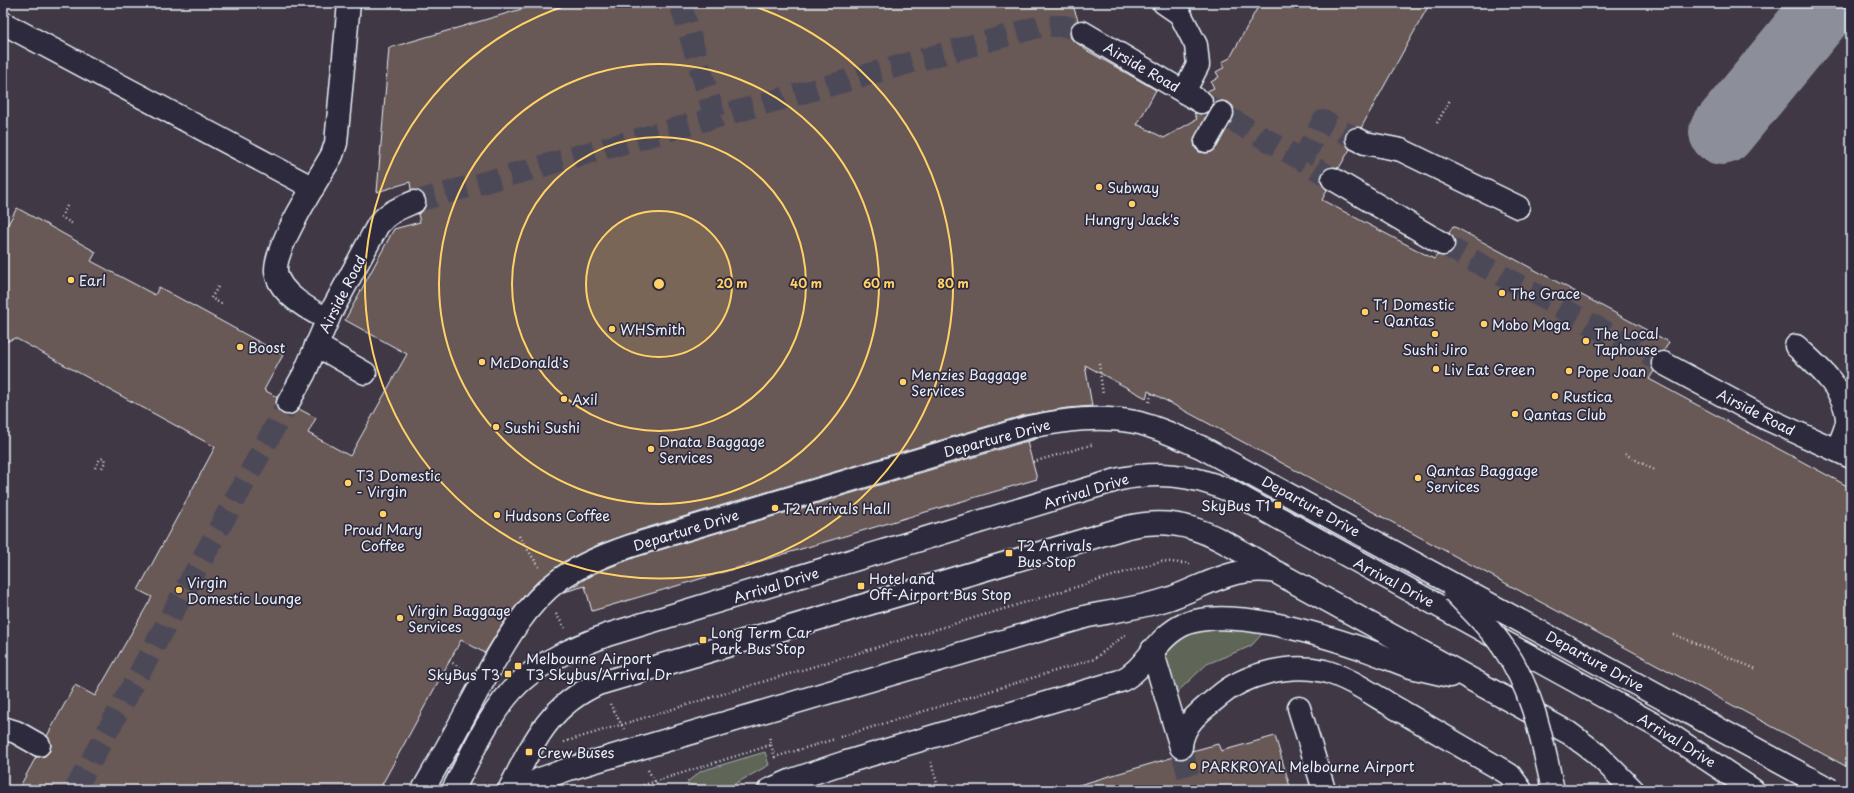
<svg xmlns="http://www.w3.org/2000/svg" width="1854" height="793" viewBox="0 0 1854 793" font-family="'Playpen Sans',sans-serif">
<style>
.built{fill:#403844}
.green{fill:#5e6659;stroke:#a3aca8}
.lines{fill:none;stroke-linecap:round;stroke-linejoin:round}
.taxiway{stroke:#8c8e9a;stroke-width:66}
.building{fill:#685856;stroke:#e8f1f8}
.minor-tunnel{stroke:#4b4859;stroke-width:22;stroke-dasharray:22 11;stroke-linecap:butt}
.minor-casing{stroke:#e8f1f8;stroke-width:25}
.path{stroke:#e8f1f8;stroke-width:2.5;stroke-dasharray:1 3;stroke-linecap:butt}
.minor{stroke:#2f2a3d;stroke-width:22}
.minor-bridge-casing{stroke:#e8f1f8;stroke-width:25;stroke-linecap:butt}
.minor-bridge{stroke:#2f2a3d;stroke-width:22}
.ring{fill:none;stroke:#ffd166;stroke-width:2}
.poi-dot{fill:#ffd166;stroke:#2f2a3d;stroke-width:1.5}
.labels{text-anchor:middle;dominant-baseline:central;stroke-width:3.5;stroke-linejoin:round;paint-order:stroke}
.street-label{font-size:14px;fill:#e8f1f8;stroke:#2f2a3d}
.poi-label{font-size:14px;fill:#e8f1f8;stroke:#2f2a3d;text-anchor:start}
.centre{fill:#ffd166;stroke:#2f2a3d;stroke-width:2}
.ring-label{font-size:12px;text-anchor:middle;font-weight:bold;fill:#ffd166;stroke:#2f2a3d;stroke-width:3.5;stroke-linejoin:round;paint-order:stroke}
</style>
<rect width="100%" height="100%" fill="#2f2a3d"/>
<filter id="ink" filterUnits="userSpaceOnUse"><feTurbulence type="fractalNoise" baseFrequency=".025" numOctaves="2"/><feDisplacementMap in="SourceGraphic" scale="8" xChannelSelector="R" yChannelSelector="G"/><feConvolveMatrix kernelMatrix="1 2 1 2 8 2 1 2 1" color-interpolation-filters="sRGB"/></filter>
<g filter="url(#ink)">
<rect class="built" x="3" y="3" width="1848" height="787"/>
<g class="green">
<path d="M1204,627l60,5 -13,14 -44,18 -35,33c-3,-17 -15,-45 3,-57 8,-6 19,-9 29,-13z"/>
<polygon points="765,752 769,765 724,790 698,790 687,782 701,771"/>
</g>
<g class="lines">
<polyline class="taxiway" points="1722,132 1828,3"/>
</g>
<g class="building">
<polygon points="542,3 1072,3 1078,20 1071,26 1070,32 1071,38 1086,50 1156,90 1137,125 1139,125 1164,138 1197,119 1194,113 1201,114 1208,112 1194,141 1195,148 1199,152 1206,153 1212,152 1217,147 1234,113 1233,106 1228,102 1222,101 1213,105 1212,96 1207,91 1214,88 1211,82 1219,77 1216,72 1225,67 1222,62 1230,58 1260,3 1430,3 1361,128 1350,128 1346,133 1345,140 1350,149 1339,168 1334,167 1327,168 1322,173 1321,179 1322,185 1327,190 1322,200 1434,259 1437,255 1442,256 1449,255 1454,250 1455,244 1454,238 1449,233 1453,226 1669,342 1664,351 1657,352 1652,357 1651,364 1654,371 1649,379 1851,488 1851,769 1148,391 1146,398 1085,365 1092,406 1067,408 1025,415 639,530 595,546 563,562 538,581 524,596 502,625 485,653 461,640 379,790 18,790 36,757 45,756 50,751 51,744 47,736 75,685 95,696 152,597 138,590 215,447 15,338 3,343 3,233 17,208 96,252 91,261 155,295 159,287 283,355 264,390 277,397 276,404 277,409 282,414 289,415 294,414 299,409 316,418 308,433 350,456 407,354 345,320 394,229 420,222 418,214 424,210 426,203 426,198 422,192 411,190 410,182 377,192 389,48"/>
<polygon points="1038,438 1027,442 1037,479 592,611 585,586 564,592 595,573 636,557"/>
<polygon points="1275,736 1291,790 1080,790 1079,785 1174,757 1184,759 1190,756 1192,751 1218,744 1221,751"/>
</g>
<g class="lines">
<g class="minor-tunnel">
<polyline points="680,3 715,117"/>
<polyline points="1201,102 1302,160 1333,179"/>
<polyline points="1302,160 1323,121 1357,139"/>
<polyline points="414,202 1041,26 1065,26 1082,32"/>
<polyline points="1443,244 1663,363"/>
<polyline points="1183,754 1192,790"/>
<polyline points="75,790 288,403"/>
</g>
<g class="minor-casing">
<g id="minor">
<polyline points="1164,3 1180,14 1196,45 1198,65 1184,92"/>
<polyline points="3,23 313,188"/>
<polyline points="1082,32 1201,102"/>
<polyline points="1357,139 1365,143 1401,150 1518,207"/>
<polyline points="1206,141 1222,113"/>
<polyline points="1333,179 1443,244"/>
<path d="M328,319c-17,-8 -50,-26 -52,-48 -2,-24 43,-93 56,-116l4,-12 13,-140"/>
<polyline points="316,345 365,373"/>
<path d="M1796,346c21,20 48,41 51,72 1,9 -7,23 -10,32"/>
<polyline points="1663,363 1765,418 1851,457"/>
<path d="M288,403l16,-29 27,-62 47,-87c10,-13 22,-17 36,-23"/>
<polyline points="1152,650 1181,747"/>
<polyline points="1299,708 1324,790"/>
<polyline points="3,728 16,732 39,745"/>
<path d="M1181,745c3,-23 20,-34 37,-48 26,-23 72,-34 106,-26 23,6 45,21 65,33 37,22 75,44 113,66l8,5 11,15"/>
<path d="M453,790c19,-36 36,-78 66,-107 25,-23 57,-36 88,-48l513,-156c39,-8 72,-4 108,11l429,236 96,64"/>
<path d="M509,790c23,-45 39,-84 89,-106l530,-157c60,-14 93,14 142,41"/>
<path d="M522,790l18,-11 29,-10 519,-153c28,-5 56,-9 83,-18 38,-14 63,-33 105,-26l293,161 27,20 37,37"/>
<path d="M769,790l23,-10 51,-17 277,-82c26,-11 35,-44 65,-57 45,-18 138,11 184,27 14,5 28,11 42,16 13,3 26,6 39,9"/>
</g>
</g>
<g class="path">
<polyline points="1437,123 1450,100"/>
<polyline points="67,206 61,217 73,224"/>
<polyline points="218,287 211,298 224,305"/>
<polyline points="3,355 3,357"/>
<polyline points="1099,364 1103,395"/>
<polyline points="1149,402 1152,393"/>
<polyline points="1625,454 1654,470"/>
<polyline points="1033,462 1094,444"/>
<polyline points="95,468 100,459 104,458 105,462 101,470"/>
<polyline points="519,536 539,567"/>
<polyline points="556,614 565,628"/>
<polyline points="1673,634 1756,669"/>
<polyline points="449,661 463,669"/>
<polyline points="610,704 624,729"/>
<polyline points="840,737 1094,659 1125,635"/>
<polyline points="564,742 1162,561 1190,564"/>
<polyline points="771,745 775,757 835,739"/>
<polyline points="931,762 939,790"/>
<polyline points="648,770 660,790"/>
<polyline points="628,790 771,745 769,736"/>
</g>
<use href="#minor" class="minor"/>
<g class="minor-bridge-casing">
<g id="minor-bridge">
<path d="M1454,592c17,18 35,34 49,55 30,42 39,93 50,143"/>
<path d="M423,790c18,-32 36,-64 53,-96 23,-41 45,-86 84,-115 25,-17 54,-28 83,-37l386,-115c35,-7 72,-12 106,-5 23,5 45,16 66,25l630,343"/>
</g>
</g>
<use href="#minor-bridge" class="minor-bridge"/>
</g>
</g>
<circle cx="659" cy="284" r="73" fill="#ffd166" fill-opacity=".12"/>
<g class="ring">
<circle cx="659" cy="284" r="73"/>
<circle cx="659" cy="284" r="147"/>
<circle cx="659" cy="284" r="220"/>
<path d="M747 4A294 294 0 1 1 571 4"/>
</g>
<g class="poi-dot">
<circle cx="1099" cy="187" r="4"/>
<circle cx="1132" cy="204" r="4"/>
<circle cx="71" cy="280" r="4"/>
<circle cx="1502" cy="293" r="4"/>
<circle cx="1365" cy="312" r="4"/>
<circle cx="1484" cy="324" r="4"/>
<circle cx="612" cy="329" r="4"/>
<circle cx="1435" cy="334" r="4"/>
<circle cx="1586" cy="341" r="4"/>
<circle cx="240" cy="347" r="4"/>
<circle cx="482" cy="362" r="4"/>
<circle cx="1436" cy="369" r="4"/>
<circle cx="1569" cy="371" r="4"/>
<circle cx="903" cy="382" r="4"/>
<circle cx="1555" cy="396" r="4"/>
<circle cx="564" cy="399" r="4"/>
<circle cx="1515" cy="414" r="4"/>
<circle cx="496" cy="427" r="4"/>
<circle cx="651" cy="449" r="4"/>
<circle cx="1418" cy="478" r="4"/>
<circle cx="348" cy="483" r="4"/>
<rect x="1274" y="501" width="8" height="8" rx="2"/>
<circle cx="775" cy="508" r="4"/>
<circle cx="383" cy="514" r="4"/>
<circle cx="497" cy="515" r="4"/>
<rect x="1005" y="549" width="8" height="8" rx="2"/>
<rect x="857" y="582" width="8" height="8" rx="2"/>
<circle cx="179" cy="590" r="4"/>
<circle cx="400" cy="618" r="4"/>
<rect x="699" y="636" width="8" height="8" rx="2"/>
<rect x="514" y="662" width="8" height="8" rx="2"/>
<rect x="504" y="670" width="8" height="8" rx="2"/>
<rect x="525" y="748" width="8" height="8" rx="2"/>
<circle cx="1193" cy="766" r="4"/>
</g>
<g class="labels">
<g class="street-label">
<text transform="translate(1142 67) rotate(30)">Airside Road</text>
<text transform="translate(342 294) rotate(-63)">Airside Road</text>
<text transform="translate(1756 412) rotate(27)">Airside Road</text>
<text transform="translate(997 438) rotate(-15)">Departure Drive</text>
<text transform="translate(1086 491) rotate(-17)">Arrival Drive</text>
<text transform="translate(1311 506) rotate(29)">Departure Drive</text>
<text transform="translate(686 530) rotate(-17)">Departure Drive</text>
<text transform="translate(1394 582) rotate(28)">Arrival Drive</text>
<text transform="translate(776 585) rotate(-17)">Arrival Drive</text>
<text transform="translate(1595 661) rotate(29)">Departure Drive</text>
<text transform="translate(1677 740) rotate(32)">Arrival Drive</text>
</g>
<g class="poi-label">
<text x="1107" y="187">Subway</text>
<text x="1132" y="219" text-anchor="middle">Hungry Jack's</text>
<text x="79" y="280">Earl</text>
<text x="1510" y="293">The Grace</text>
<text x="1373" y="304">T1 Domestic<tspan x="1373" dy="16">- Qantas</tspan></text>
<text x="1492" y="324">Mobo Moga</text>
<text x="620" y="329">WHSmith</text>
<text x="1594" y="333">The Local<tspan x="1594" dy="16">Taphouse</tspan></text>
<text x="248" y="347">Boost</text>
<text x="1435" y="349" text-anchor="middle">Sushi Jiro</text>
<text x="490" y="362">McDonald's</text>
<text x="1444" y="369">Liv Eat Green</text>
<text x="1577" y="371">Pope Joan</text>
<text x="911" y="374">Menzies Baggage<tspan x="911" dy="16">Services</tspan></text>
<text x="1563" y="396">Rustica</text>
<text x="572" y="399">Axil</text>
<text x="1523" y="414">Qantas Club</text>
<text x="504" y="427">Sushi Sushi</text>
<text x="659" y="441">Dnata Baggage<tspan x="659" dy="16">Services</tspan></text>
<text x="1426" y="470">Qantas Baggage<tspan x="1426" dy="16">Services</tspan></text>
<text x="356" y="475">T3 Domestic<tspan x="356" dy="16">- Virgin</tspan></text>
<text x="1270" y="505" text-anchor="end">SkyBus T1</text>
<text x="783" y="508">T2 Arrivals Hall</text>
<text x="505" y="515">Hudsons Coffee</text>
<text x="383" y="529" text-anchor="middle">Proud Mary<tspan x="383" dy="16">Coffee</tspan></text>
<text x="1017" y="545">T2 Arrivals<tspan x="1017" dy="16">Bus Stop</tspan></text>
<text x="869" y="578">Hotel and<tspan x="869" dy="16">Off-Airport Bus Stop</tspan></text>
<text x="187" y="582">Virgin<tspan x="187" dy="16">Domestic Lounge</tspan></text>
<text x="408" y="610">Virgin Baggage<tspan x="408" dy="16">Services</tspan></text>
<text x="711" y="632">Long Term Car<tspan x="711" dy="16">Park Bus Stop</tspan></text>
<text x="526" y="658">Melbourne Airport<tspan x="526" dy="16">T3 Skybus/Arrival Dr</tspan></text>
<text x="500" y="674" text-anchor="end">SkyBus T3</text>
<text x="537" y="752">Crew Buses</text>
<text x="1201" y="766">PARKROYAL Melbourne Airport</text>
</g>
</g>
<circle cx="659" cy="284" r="6" class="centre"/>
<g class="ring-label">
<text x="732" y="288">20 m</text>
<text x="806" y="288">40 m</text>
<text x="879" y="288">60 m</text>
<text x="953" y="288">80 m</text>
</g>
<rect width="1854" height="793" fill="none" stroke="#2f2a3d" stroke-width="16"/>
<rect x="8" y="8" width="1838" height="777" fill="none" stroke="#e8f1f8" stroke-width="1.5" filter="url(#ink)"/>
</svg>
